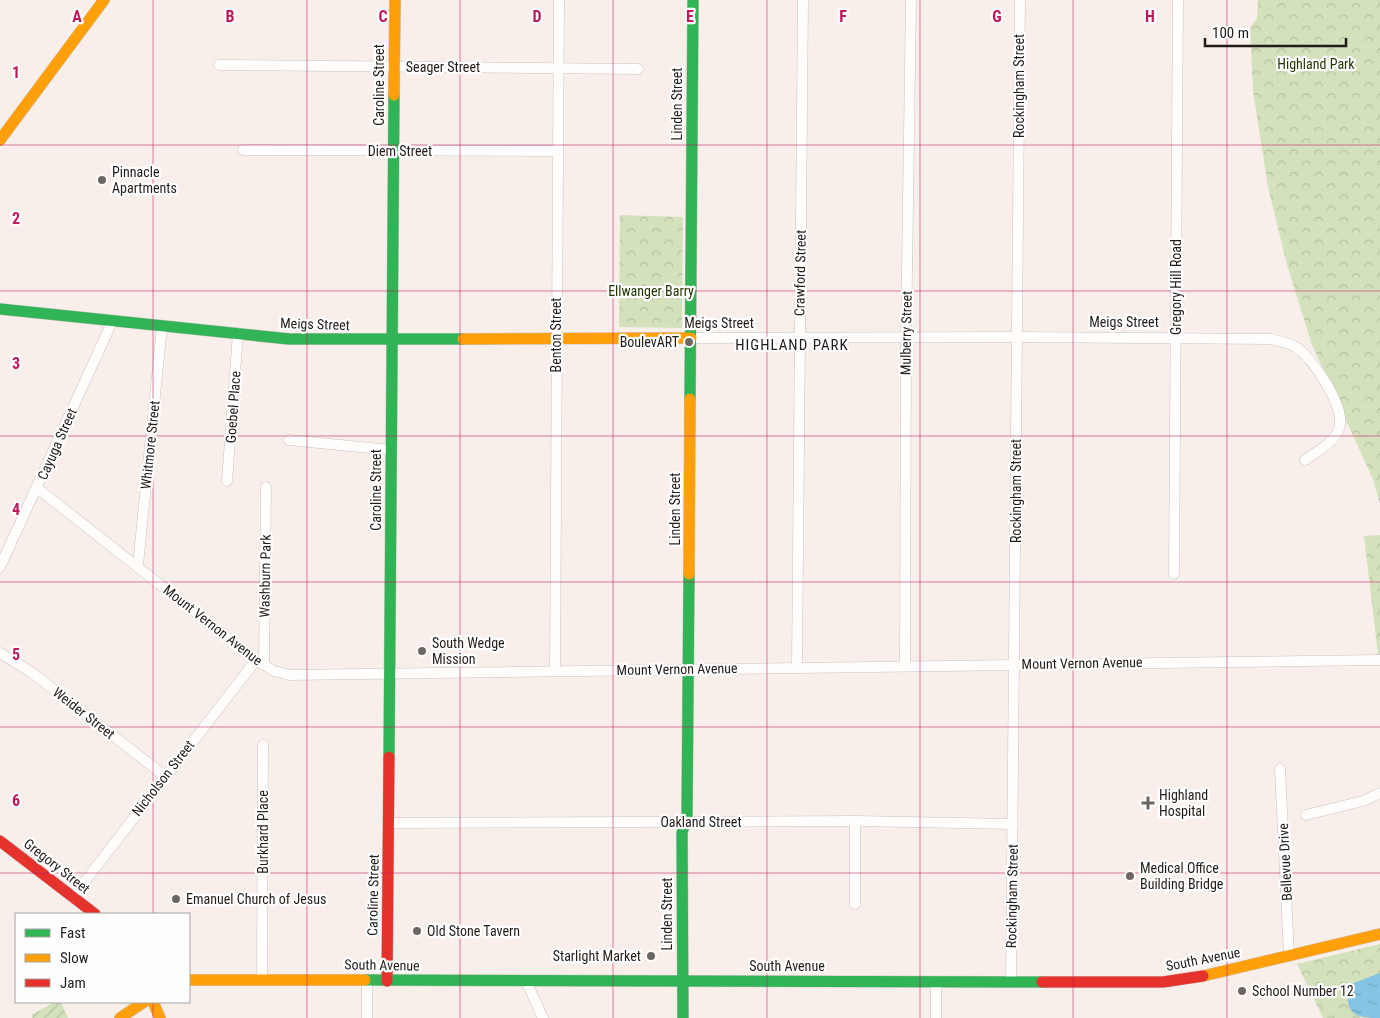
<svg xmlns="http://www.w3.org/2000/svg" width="1380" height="1018" viewBox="0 0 1380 1018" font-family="'Roboto Condensed',sans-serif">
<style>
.forest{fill:url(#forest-crowns)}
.garden{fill:url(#garden-furrows)}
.water{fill:url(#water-ripples)}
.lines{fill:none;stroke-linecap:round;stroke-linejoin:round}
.street-casing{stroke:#cac2bf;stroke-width:11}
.fast-casing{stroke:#cac2bf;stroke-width:12}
.slow-casing{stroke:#cac2bf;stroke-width:12}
.jam-casing{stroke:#cac2bf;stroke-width:12}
.street{stroke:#fefdfc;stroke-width:10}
.fast{stroke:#30b455;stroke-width:11}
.slow{stroke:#ff9f0a;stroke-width:11}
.jam{stroke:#e5322d;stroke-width:11}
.grid{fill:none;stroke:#c2185b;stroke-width:1;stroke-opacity:0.55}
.poi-dot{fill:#6e6663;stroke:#fefefe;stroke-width:2}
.labels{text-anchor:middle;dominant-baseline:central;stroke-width:4.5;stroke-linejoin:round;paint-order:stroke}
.park-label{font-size:14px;fill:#213800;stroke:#fefefe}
.street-label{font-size:14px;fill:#231d1a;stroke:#fefefe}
.poi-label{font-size:14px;fill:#231d1a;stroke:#fefefe;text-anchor:start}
.neighbourhood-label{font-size:15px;letter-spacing:1px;fill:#231d1a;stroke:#fefefe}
.grid-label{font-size:16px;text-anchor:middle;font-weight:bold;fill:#c2185b;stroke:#fefefe;stroke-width:4.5;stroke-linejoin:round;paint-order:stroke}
</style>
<defs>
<pattern id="forest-crowns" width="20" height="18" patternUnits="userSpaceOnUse" patternTransform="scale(1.25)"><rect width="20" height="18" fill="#d4e1bd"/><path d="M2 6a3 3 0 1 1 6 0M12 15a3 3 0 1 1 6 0" fill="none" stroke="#b6c1a2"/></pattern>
<pattern id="garden-furrows" width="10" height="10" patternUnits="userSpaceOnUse" patternTransform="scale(1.25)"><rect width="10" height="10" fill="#d4e1bd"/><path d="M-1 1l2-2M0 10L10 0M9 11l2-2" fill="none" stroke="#b6c1a2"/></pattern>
<pattern id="water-ripples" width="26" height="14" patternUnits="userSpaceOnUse" patternTransform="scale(1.25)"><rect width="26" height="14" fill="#85c4e3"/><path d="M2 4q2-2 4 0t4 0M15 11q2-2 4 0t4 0" fill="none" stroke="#73a8c2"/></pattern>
</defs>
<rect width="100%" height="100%" fill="#f9efea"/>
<g class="forest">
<polygon points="1258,0 1380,0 1380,505 1374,482 1312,345 1287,265 1268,187 1253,91 1250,28 1257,18"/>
<polygon points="620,215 683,217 682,328 619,327"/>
<polygon points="1380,535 1380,655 1378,655 1364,536"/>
<polygon points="1380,944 1380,1018 1323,1018 1297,964"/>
</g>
<polygon class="garden" points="55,1002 61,1002 68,1018 33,1018 31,1015"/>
<path class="water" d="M1380,973v45c-26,0 -38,-5 -29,-34z"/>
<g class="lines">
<g class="street-casing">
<g id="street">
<polyline points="219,65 638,69"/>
<polyline points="243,150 558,151"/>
<path d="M691,338l327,-1 253,2c9,2 18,4 25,8 17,11 51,62 43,82 -4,13 -23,23 -34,31"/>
<polyline points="289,440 391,450"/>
<polyline points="227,481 238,333"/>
<polyline points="37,488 256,660 274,671 289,675 1380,660"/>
<polyline points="138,565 162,326"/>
<polyline points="0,567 113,320"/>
<polyline points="1174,574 1178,0"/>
<polyline points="0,653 31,672 165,776"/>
<polyline points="264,665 266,487"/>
<polyline points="905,666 906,338 911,0"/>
<polyline points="797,667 803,0"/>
<polyline points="555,671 559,0"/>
<polyline points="1280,769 1289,956"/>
<polyline points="1306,815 1363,801 1380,793"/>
<polyline points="389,823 855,821 1013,824"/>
<polyline points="72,898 256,660"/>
<polyline points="855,904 855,821"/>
<polyline points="262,979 263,745"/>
<polyline points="526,981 543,1018"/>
<polyline points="1011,982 1020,0"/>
<polyline points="936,983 936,1018"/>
<polyline points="367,1018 367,980"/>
</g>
</g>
<g class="fast-casing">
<g id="fast">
<polyline points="0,309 289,339 463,339"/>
<polyline points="690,399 693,0"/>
<polyline points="389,757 394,95"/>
<polyline points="365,980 1042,982"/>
<polyline points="683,1018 682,833 687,815 689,574"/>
</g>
</g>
<g class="slow-casing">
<g id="slow">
<polyline points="394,95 395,0"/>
<polyline points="0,140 104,0"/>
<polyline points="463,339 691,338"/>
<polyline points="689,574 690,399"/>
<polyline points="1203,976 1380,934"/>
<polyline points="189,980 365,980"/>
<polyline points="153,1002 160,1018"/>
<polyline points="120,1018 144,1002"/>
</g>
</g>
<g class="jam-casing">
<g id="jam">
<polyline points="0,841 95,914"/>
<polyline points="387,981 389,757"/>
<polyline points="1042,982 1163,982 1203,976"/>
</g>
</g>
<use href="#street" class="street"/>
<use href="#fast" class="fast"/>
<use href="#slow" class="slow"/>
<use href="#jam" class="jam"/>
</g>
<path class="grid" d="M153,0v914M307,0v1018M460,0v1018M613,0v1018M767,0v1018M920,0v1018M1073,0v1018M1227,0v1018M0,145h1380M0,291h1380M0,436h1380M0,582h1380M0,727h1380M0,873h1380M153,1002v16"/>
<g class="poi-dot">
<circle cx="102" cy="180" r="5"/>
<circle cx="689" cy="342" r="5"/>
<circle cx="422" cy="651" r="5"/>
<path d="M1145.5 795.5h5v5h5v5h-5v5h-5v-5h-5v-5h5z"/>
<circle cx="1130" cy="876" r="5"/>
<circle cx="176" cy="899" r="5"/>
<circle cx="417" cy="931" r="5"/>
<circle cx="651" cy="956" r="5"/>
<circle cx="1242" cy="991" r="5"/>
</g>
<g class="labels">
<g class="park-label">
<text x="1316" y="64">Highland Park</text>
<text x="651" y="291">Ellwanger Barry</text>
</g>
<g class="street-label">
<text x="443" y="67">Seager Street</text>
<text transform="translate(379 85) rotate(-90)">Caroline Street</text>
<text transform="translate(1019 86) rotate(-90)">Rockingham Street</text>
<text transform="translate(677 104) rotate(-90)">Linden Street</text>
<text x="400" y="151">Diem Street</text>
<text transform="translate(800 273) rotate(-89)">Crawford Street</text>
<text transform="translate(1176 287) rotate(-90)">Gregory Hill Road</text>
<text x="1124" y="322">Meigs Street</text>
<text x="719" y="323">Meigs Street</text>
<text transform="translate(315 324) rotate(2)">Meigs Street</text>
<text transform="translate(906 333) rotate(-89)">Mulberry Street</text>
<text transform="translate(556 335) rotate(-90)">Benton Street</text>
<text transform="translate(233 407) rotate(-86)">Goebel Place</text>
<text transform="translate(57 444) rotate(-66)">Cayuga Street</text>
<text transform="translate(150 445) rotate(-84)">Whitmore Street</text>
<text transform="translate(376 490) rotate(-90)">Caroline Street</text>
<text transform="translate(1016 491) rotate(-90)">Rockingham Street</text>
<text transform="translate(675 509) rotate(-90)">Linden Street</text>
<text transform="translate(265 576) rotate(-89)">Washburn Park</text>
<text transform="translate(213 625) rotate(38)">Mount Vernon Avenue</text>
<text transform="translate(1082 663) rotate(-1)">Mount Vernon Avenue</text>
<text transform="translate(677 669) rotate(-1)">Mount Vernon Avenue</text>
<text transform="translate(84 713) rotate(38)">Weider Street</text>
<text transform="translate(163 778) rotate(-52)">Nicholson Street</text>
<text x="701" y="822">Oakland Street</text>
<text transform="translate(263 832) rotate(-90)">Burkhard Place</text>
<text transform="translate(1285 862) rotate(-93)">Bellevue Drive</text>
<text transform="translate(57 866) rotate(38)">Gregory Street</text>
<text transform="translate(373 895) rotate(-89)">Caroline Street</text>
<text transform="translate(1012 896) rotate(-89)">Rockingham Street</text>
<text transform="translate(667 914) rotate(-90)">Linden Street</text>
<text transform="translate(1203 959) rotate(-11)">South Avenue</text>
<text transform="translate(382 965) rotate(1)">South Avenue</text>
<text x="787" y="966">South Avenue</text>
</g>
<g class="poi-label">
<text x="112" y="172">Pinnacle<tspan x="112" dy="16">Apartments</tspan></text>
<text x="679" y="342" text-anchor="end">BoulevART</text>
<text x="432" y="643">South Wedge<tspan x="432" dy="16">Mission</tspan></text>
<text x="1159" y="795">Highland<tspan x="1159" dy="16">Hospital</tspan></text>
<text x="1140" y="868">Medical Office<tspan x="1140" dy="16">Building Bridge</tspan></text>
<text x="186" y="899">Emanuel Church of Jesus</text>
<text x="427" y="931">Old Stone Tavern</text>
<text x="641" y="956" text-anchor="end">Starlight Market</text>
<text x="1252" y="991">School Number 12</text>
</g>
<g class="neighbourhood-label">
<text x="792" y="345">HIGHLAND PARK</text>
</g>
</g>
<g class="grid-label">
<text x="77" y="22">A</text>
<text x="230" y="22">B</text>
<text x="383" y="22">C</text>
<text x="537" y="22">D</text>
<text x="690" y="22">E</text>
<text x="843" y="22">F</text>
<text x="997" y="22">G</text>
<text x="1150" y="22">H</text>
<text x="16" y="78">1</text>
<text x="16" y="224">2</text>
<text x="16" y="369">3</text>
<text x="16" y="515">4</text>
<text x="16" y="660">5</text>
<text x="16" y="806">6</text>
</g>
<rect x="15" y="913" width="175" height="90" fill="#fefefe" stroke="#a6a4a3"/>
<rect x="25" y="929" width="25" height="8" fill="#30b455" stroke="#a6a4a3"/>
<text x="60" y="938" font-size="15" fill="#231d1a">Fast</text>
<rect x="25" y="954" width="25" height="8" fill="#ff9f0a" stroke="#a6a4a3"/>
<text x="60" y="963" font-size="15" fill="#231d1a">Slow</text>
<rect x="25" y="979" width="25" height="8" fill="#e5322d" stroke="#a6a4a3"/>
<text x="60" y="988" font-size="15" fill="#231d1a">Jam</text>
<path d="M1205 38v8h141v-8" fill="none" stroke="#231d1a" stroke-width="2.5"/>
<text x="1212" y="38" font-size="15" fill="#231d1a" stroke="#fefefe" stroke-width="4" paint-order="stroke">100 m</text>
</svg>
